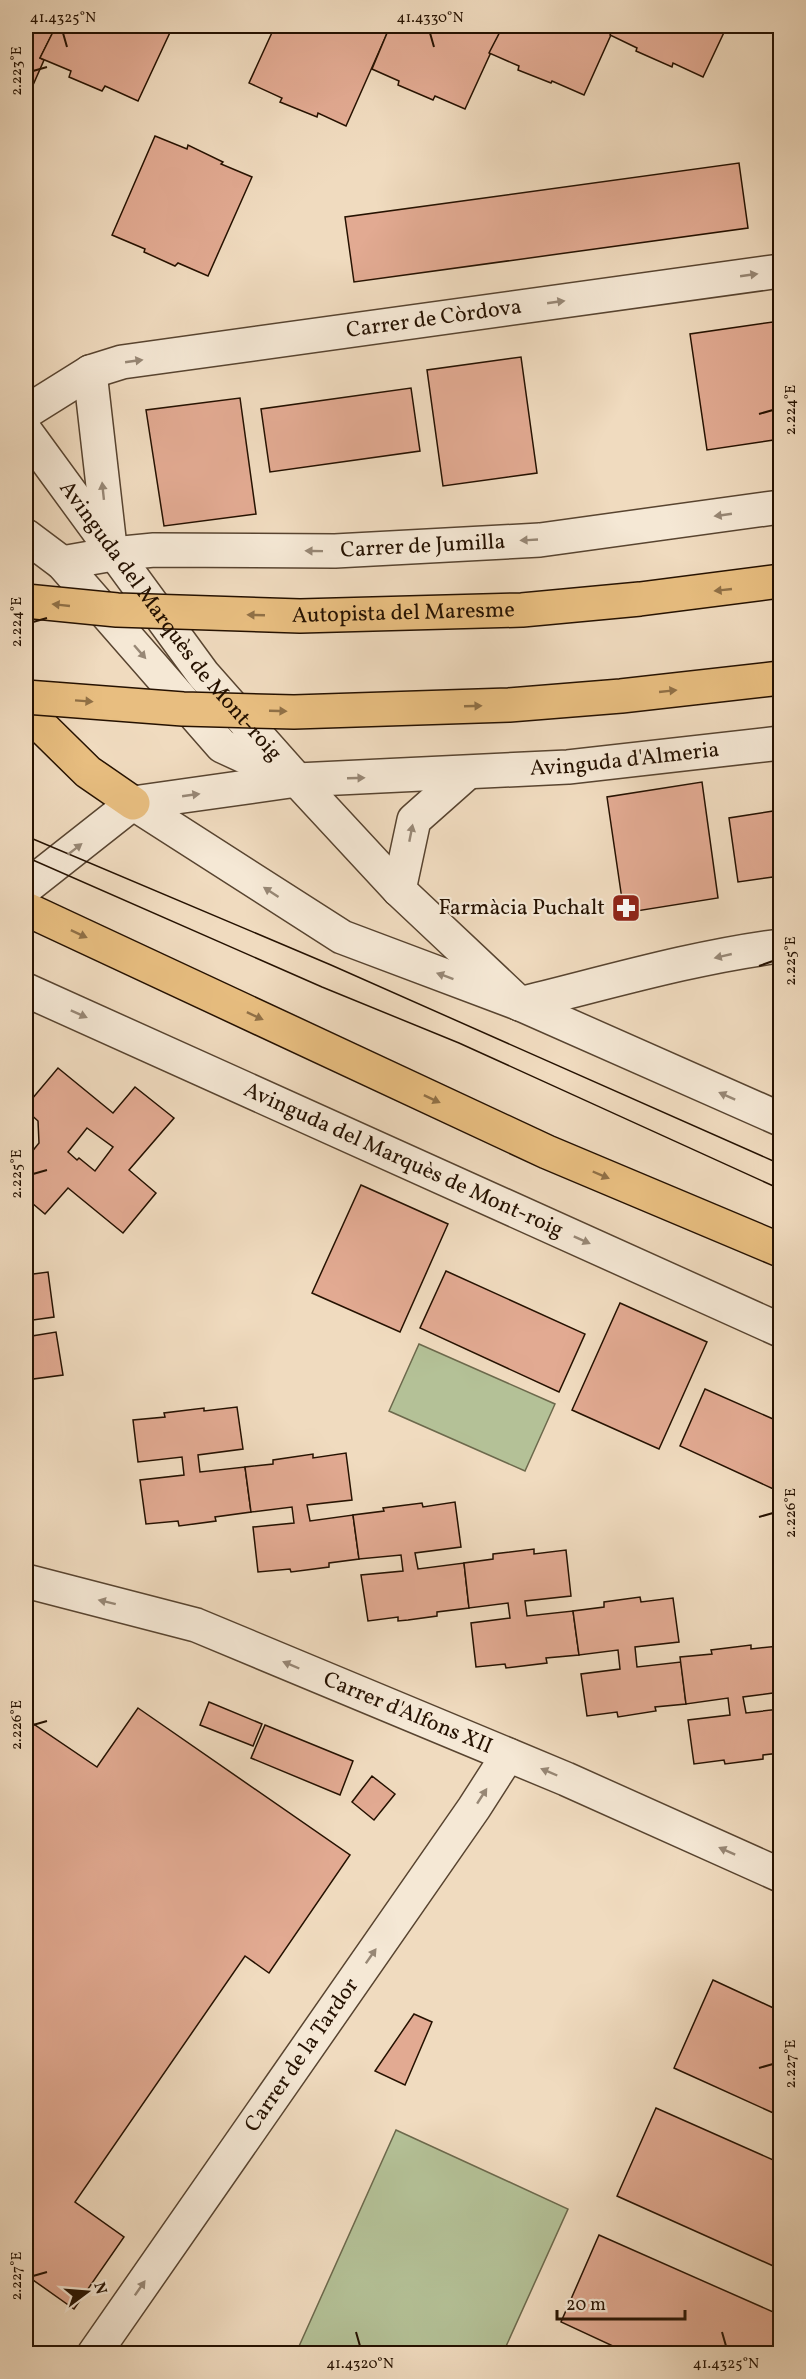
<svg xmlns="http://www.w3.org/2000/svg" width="806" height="2379" viewBox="0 0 806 2379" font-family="Vollkorn,serif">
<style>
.green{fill:#b4c197;stroke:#6c694c;stroke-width:1.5}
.building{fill:#e2aa92;stroke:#251100;stroke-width:1.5;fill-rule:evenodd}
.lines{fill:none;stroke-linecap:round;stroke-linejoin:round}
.minor-casing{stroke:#584430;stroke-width:36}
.motorway-casing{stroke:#251100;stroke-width:36}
.minor{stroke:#f5e8d5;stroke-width:33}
.motorway{stroke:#e8be80;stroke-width:33}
.tram{stroke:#251100;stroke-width:1.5}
.motorway-bridge-casing{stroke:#251100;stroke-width:36;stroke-linecap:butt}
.motorway-bridge{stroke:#e8be80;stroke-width:33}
.oneway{fill:#978775}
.oneway2{fill:#907046}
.ticks{fill:none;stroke:#251100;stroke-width:2}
.labels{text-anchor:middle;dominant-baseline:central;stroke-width:4.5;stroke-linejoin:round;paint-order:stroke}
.street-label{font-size:22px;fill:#251100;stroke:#f5e8d5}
.poi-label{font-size:22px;fill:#251100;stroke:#f5e8d5;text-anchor:end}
.neatline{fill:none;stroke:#251100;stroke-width:2}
.ticks-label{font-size:15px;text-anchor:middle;fill:#251100}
</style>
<rect width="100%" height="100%" fill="#f0dbbf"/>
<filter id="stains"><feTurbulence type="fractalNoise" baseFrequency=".00333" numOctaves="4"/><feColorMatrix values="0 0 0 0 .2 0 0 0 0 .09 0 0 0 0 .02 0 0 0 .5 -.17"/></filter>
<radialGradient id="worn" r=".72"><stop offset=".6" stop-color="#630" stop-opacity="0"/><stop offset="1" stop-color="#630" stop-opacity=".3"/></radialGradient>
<g class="green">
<polygon points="419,1344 555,1404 525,1471 389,1411"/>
<polygon points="396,2130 568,2209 503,2353 296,2353"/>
</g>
<g class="building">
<polygon points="26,26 56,26 40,58 44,60 26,101"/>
<polygon points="56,26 173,26 138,101 105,86 102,91 69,77 71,71 40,58"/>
<polygon points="275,26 381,26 389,29 346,126 318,113 317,117 280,102 282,98 249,83"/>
<polygon points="390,26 503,26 465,109 435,96 433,100 398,85 399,81 372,69"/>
<polygon points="503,26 615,26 584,95 552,81 551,83 518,70 519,66 489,53"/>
<polygon points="615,26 727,26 703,77 673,63 672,67 636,51 637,48 610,35"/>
<polygon points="155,136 187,149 188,145 223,162 221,164 252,177 208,276 178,263 175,266 144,252 145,249 112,235"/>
<polygon points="739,163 748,228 354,282 345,217"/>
<polygon points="780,321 780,439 707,450 690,334"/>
<polygon points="521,357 537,473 443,486 427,370"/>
<polygon points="411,388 420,451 270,472 261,409"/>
<polygon points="240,398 256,514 164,526 146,410"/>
<polygon points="702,782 718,898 624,913 607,797"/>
<polygon points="780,810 780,876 738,882 729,818"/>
<path d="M58,1068l55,45 22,-26 39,31 -45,52 27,23 -33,40 -55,-45 -23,26 -19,-16v-39l13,-16 -1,-22 -12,-11v-4zM87,1128l26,19 -18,24 -16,-13 -2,2 -9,-8z"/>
<polygon points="361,1185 448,1224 400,1332 312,1293"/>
<polygon points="446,1271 585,1334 559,1392 420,1328"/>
<polygon points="48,1272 54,1317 26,1321 26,1275"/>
<polygon points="620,1303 707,1342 659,1449 572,1410"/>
<polygon points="56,1332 63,1375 26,1380 26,1385 26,1337"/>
<polygon points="705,1389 780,1422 780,1492 680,1446"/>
<polygon points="237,1407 243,1449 198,1455 200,1472 245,1467 251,1512 215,1517 216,1521 179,1526 178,1521 146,1524 140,1480 184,1475 182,1457 138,1462 133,1420 165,1417 164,1413 204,1408 204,1411"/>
<polygon points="346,1453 352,1500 307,1505 310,1521 353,1515 359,1559 329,1563 329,1567 291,1572 290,1569 258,1572 253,1527 294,1523 292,1507 251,1512 245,1467 273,1464 273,1460 313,1454 313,1458"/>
<polygon points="455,1502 461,1547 415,1553 418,1569 464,1563 469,1608 437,1612 437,1616 408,1620 398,1621 398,1617 368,1621 361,1575 403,1571 401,1555 359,1559 353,1515 384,1511 383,1508 422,1503 423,1507"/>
<polygon points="534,1549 534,1554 566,1550 571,1596 525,1601 527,1616 573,1611 579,1655 546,1658 547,1663 506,1668 505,1664 476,1667 471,1623 510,1618 508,1603 469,1608 464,1563 493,1559 493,1554"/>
<polygon points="640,1597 641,1602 673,1598 679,1642 635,1647 637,1667 681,1662 686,1704 655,1707 656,1711 618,1717 617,1712 587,1716 581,1674 620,1669 618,1650 579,1655 573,1611 604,1607 604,1602"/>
<polygon points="751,1645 751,1649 779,1646 780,1692 743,1697 746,1713 780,1709 780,1753 763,1755 763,1759 725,1764 724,1760 694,1764 688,1720 730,1715 728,1698 686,1704 680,1657 712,1654 711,1650"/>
<polygon points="209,1702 262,1724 253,1746 200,1725"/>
<polygon points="138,1708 350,1855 269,1973 245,1956 75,2202 124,2237 74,2309 26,2275 26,1719 97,1767"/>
<polygon points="265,1725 353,1761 340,1795 251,1758"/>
<polygon points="372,1776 395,1794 374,1820 352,1802"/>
<polygon points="713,1980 780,2011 780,2116 674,2068"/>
<polygon points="414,2014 432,2022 405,2085 375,2071"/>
<polygon points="656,2108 780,2163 780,2269 617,2196"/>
<polygon points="599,2235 780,2315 780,2354 630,2354 561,2322"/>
</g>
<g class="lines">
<g class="minor-casing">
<g id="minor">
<polyline points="90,372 110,547"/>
<path id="s1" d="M26,412l64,-40 32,-10 658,-91"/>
<path id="s2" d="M26,432l177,242 94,106 102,110 121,114"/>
<polyline points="26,536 62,563 222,746 285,775"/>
<path id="s3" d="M62,563l51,-9 41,-4 181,1 205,-11 240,-33"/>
<polyline points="133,803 342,937 520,1004 780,1119"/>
<path id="s4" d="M133,803l164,-23 271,-13 212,-24"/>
<polyline points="29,885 133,803"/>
<polyline points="399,890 414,820 467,773"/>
<path id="s5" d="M26,990l754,340"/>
<path d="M520,1004c86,-21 173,-47 260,-58"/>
<path id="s6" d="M26,1581l170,44 370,154 214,96"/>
<path id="s7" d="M94,2354l380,-546 34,-53"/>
</g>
</g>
<g class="motorway-casing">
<g id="motorway">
<polyline points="26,711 88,772 133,803"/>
<polyline points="26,909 547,1152 780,1250"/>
</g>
</g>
<use href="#minor" class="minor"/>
<use href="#motorway" class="motorway"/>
<g class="tram">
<polyline points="26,836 331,965 780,1164"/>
<polyline points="26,857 322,987 459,1043 780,1189"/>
</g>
<g class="motorway-bridge-casing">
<g id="motorway-bridge">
<path id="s8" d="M26,601l91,9 183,6 222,-6 118,-11 140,-18"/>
<polyline points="26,697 183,709 294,712 509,705 621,696 780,678"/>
</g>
</g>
<use href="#motorway-bridge" class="motorway-bridge"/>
</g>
<defs><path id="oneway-solid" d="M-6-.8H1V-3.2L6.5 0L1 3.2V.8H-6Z" transform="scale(1.5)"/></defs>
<g class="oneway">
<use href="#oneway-solid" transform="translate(749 275) rotate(-8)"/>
<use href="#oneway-solid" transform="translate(556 302) rotate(-8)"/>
<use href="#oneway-solid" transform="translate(134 361) rotate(-8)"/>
<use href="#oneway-solid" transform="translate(103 491) rotate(-96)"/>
<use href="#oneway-solid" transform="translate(723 515) rotate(172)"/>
<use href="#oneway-solid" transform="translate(529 540) rotate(177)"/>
<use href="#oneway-solid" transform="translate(314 551) rotate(-179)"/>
<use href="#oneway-solid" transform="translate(140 652) rotate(49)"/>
<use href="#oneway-solid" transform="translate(356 778) rotate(-2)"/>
<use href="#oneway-solid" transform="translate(191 795) rotate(-8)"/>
<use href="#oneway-solid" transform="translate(411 833) rotate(-79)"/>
<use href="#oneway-solid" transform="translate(75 849) rotate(-38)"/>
<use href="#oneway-solid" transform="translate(271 892) rotate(-147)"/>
<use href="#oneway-solid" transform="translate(723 956) rotate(167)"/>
<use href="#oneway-solid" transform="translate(445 976) rotate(-160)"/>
<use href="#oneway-solid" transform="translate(79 1014) rotate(24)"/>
<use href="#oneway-solid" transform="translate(727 1096) rotate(-156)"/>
<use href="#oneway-solid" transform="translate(582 1240) rotate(24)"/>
<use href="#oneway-solid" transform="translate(107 1602) rotate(-166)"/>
<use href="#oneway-solid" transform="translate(291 1665) rotate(-157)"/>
<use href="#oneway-solid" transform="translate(549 1772) rotate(-157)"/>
<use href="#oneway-solid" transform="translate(482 1796) rotate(-57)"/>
<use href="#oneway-solid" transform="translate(727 1851) rotate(-156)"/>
<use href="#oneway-solid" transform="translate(371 1956) rotate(-55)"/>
<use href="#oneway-solid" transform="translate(140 2288) rotate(-55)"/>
</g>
<g class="oneway2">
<use href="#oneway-solid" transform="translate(723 590) rotate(174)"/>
<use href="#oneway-solid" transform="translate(61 605) rotate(-174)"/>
<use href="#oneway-solid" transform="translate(256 615) rotate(-178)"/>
<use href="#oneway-solid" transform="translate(668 691) rotate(-6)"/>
<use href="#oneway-solid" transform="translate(84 701) rotate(4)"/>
<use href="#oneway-solid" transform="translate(473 706) rotate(-2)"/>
<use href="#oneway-solid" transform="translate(278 711) rotate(2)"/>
<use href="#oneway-solid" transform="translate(79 934) rotate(25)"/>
<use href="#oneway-solid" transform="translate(255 1016) rotate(25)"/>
<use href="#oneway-solid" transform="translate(432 1099) rotate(25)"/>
<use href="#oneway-solid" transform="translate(601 1175) rotate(23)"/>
</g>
<path class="ticks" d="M63,33l4,14M430,33l4,14M33,71l14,-4M759,414l14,-4M33,622l14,-4M759,966l14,-5M33,1174l14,-4M759,1517l14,-4M33,1725l14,-4M759,2068l14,-4M33,2276l14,-4M356,2332l4,14M722,2332l4,14"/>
<defs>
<g id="pharmacy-square" transform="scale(1.5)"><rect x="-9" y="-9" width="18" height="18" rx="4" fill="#8f2418" stroke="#f5e8d5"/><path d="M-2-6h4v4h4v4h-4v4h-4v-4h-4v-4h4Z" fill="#fff"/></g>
</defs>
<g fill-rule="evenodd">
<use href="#pharmacy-square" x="626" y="908"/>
</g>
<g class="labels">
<g class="street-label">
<text stroke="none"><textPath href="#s1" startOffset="424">Carrer de Còrdova</textPath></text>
<text stroke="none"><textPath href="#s3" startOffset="362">Carrer de Jumilla</textPath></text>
<text stroke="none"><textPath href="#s8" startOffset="378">Autopista del Maresme</textPath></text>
<text stroke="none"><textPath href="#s2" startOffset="238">Avinguda del Marquès de Mont-roig</textPath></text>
<text stroke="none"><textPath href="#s4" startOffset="494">Avinguda d'Almeria</textPath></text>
<text stroke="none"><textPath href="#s5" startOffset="414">Avinguda del Marquès de Mont-roig</textPath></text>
<text stroke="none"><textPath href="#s6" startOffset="405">Carrer d'Alfons XII</textPath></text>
<text stroke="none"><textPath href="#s7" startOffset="364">Carrer de la Tardor</textPath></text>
</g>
<g class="poi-label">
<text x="605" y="908">Farmàcia Puchalt</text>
</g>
</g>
<rect width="806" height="2379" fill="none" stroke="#f0dbbf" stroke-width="66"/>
<g transform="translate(87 2292) rotate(74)" stroke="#f5e8d5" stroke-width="4.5" paint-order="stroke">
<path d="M0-4.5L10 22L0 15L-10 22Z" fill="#251100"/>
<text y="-9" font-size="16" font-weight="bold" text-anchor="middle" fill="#251100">N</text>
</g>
<path d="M557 2310v9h128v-9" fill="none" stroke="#251100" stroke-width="3"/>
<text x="566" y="2310" font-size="18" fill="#251100" stroke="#f5e8d5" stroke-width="4.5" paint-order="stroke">20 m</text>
<rect x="33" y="33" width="740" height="2313" class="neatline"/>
<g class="ticks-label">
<text x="63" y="22">41.4325°N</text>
<text x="430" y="22">41.4330°N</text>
<text transform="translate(16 71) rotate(-90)" y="5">2.223°E</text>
<text transform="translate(790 410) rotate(-90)" y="5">2.224°E</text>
<text transform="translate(16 622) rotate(-90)" y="5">2.224°E</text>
<text transform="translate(790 961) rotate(-90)" y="5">2.225°E</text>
<text transform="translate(16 1174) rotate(-90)" y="5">2.225°E</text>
<text transform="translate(790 1513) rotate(-90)" y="5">2.226°E</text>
<text transform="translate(16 1725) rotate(-90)" y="5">2.226°E</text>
<text transform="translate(790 2064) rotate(-90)" y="5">2.227°E</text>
<text transform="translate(16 2276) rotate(-90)" y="5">2.227°E</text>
<text x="360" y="2368">41.4320°N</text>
<text x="726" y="2368">41.4325°N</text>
</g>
<rect width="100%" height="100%" filter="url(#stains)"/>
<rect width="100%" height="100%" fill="url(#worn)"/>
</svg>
